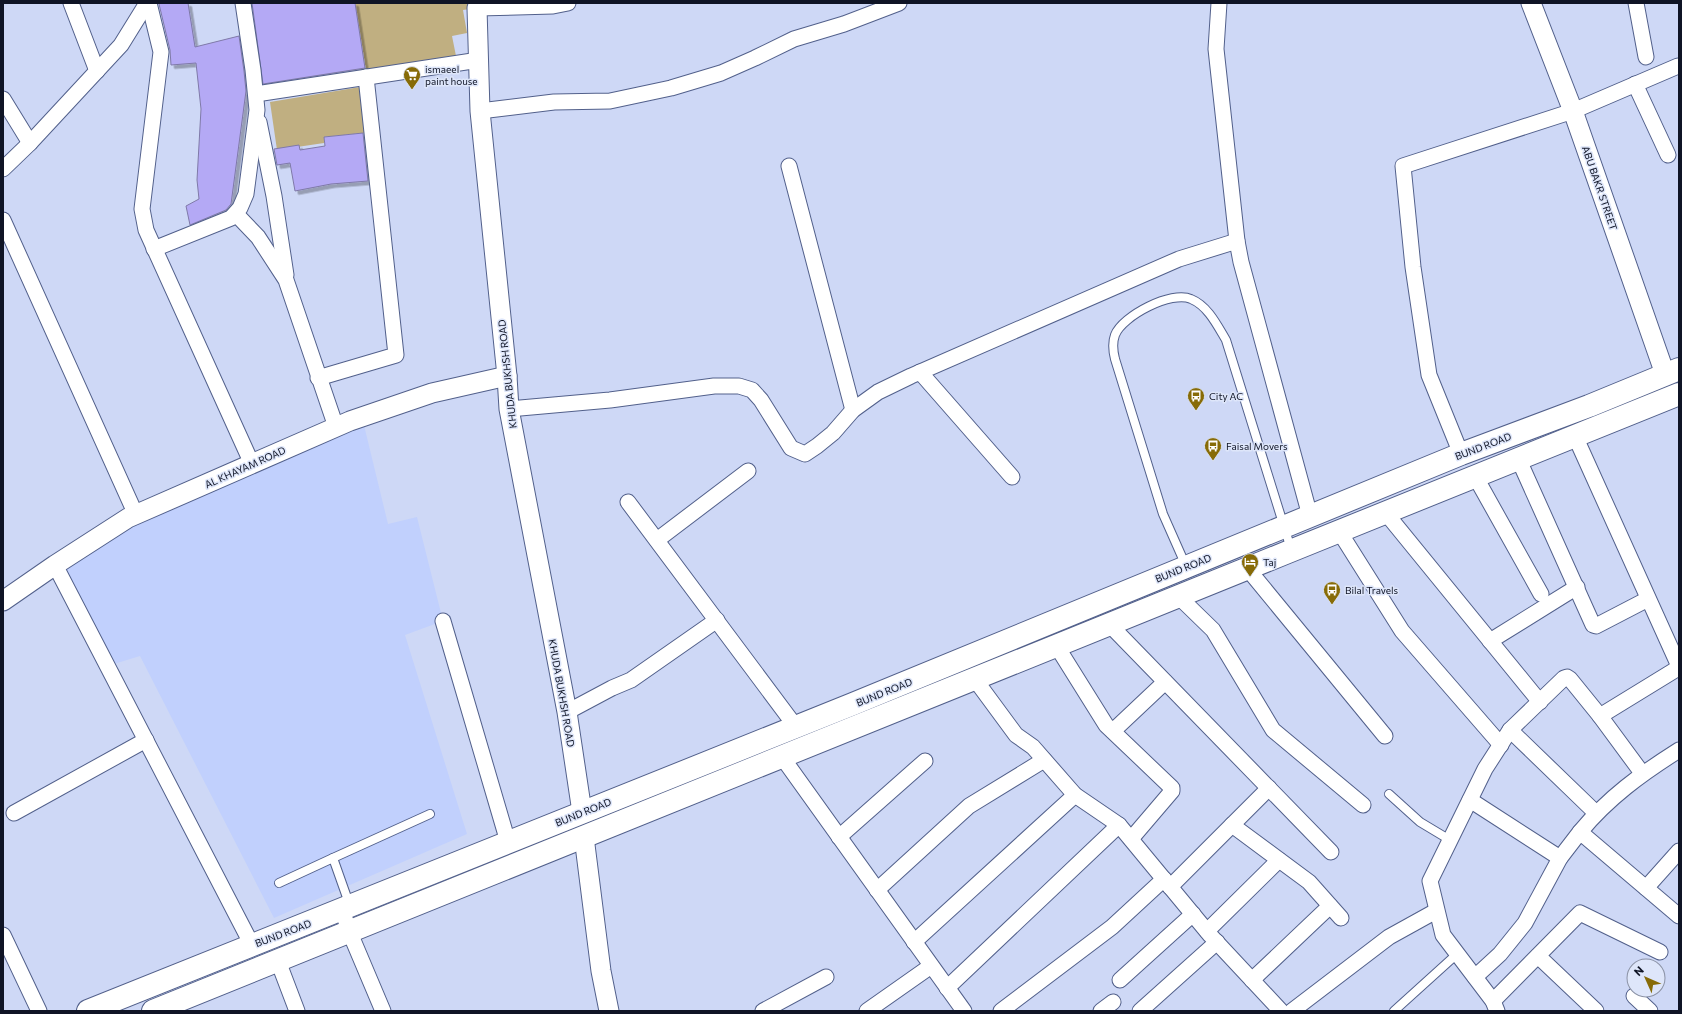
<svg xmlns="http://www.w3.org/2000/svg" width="1682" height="1014" viewBox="0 0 1682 1014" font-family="Commissioner,sans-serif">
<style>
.built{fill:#c1d0fd}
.green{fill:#c0af81}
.building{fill:#b4a9f5;stroke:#7f79a8;filter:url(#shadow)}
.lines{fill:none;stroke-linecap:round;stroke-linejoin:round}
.service-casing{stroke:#52608b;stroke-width:10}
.minor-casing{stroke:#52608b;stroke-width:17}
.tertiary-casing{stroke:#52608b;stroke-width:21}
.primary-casing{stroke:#52608b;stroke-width:24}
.service{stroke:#fff;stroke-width:8}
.minor{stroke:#fff;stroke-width:15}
.tertiary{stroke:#fff;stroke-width:19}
.primary{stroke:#fff;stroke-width:22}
.labels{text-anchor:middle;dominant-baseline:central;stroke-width:3;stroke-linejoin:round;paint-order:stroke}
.poi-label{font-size:10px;fill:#0f1425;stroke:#dee6fa;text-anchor:start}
.street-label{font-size:10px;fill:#0f1425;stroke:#dee6fa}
</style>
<defs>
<filter id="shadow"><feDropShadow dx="3.5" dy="3.5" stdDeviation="0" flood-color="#0004"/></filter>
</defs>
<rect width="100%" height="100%" fill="#ced8f6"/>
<polygon class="built" points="362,417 388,524 417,517 443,621 405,635 467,834 274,918 140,656 114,664 62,566 136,515"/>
<g class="green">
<polygon points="355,3 479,3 477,8 463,10 467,33 452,36 456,56 444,57 445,63 367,76"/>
<polygon points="360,87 365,133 324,137 324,143 277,150 270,102"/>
</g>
<g class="building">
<polygon points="160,3 188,3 195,47 239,36 244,71 246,91 231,204 226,210 190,225 186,206 199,199 197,180 201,109 196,63 171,65 170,50 159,4"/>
<polygon points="252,3 355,3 365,68 263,84"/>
<polygon points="363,133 368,181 331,184 295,191 290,163 277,165 274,149 299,145 300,150 325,146 324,137"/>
</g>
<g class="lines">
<g class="service-casing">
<g id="service">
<path d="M1186,566l-23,-52 -48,-155c-2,-8 -3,-16 0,-24 7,-19 57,-45 76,-36 17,7 26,26 35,41l65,209"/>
<polyline points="1389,794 1420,822 1450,840"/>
<polyline points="333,858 430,814"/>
<polyline points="279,883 333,858 350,906"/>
<polyline points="1394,1011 1457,954"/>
</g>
</g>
<g class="minor-casing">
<g id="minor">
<polyline points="71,3 97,71"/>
<polyline points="149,3 161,52 142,209 146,230 252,464"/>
<polyline points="1219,3 1216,49 1237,241 1241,262 1310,516"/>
<polyline points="1636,3 1646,57"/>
<polyline points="477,8 553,6 568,3"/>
<polyline points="1635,84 1668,155"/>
<polyline points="256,94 479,60"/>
<polyline points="3,99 30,143"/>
<polyline points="480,111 554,102 610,101 671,88 721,73 755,58 794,39 844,24 899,3"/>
<polyline points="259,122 274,196 286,275"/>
<polyline points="789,166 853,410"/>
<polyline points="3,169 30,143 121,45 147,3"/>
<polyline points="236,214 258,237 286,280 336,427"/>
<polyline points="3,220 136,515"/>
<polyline points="154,249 231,218 240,208 246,194 257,110 253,70 243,3"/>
<polyline points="920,372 1012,477"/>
<polyline points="318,378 396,355 366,77"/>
<polyline points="509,409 610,400 714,386 739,386 752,390 761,400 791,448 805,454 817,446 833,433 853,410 878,392 911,376 1179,259 1237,241"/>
<polyline points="1575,436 1678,664 1675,670 1600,716"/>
<polyline points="1461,454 1429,375 1413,267 1403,166 1573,111 1678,66"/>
<polyline points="1518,458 1593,625 1596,626 1648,599"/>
<polyline points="1475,476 1541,594"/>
<polyline points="628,502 796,727"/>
<polyline points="1385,512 1540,702"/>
<polyline points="1339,531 1402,631 1501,745"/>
<polyline points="657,540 748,471"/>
<polyline points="55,565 252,945"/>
<polyline points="1247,568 1385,736"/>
<polyline points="1178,596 1213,630 1273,730 1363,805"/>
<polyline points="443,621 508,842"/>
<polyline points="1109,624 1331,852"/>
<polyline points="1490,641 1577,587"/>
<polyline points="1056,645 1106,725 1172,788 1172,791 1131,839"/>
<polyline points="974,678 1016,735 1033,747 1075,795 1119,825 1210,935 1281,1011"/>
<polyline points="567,712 612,688 631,680 717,620"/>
<polyline points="1510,730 1596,813"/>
<polyline points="1113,731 1165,682"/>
<polyline points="782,757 964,1011"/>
<polyline points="1470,800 1560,858"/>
<polyline points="14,813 146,740"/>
<polyline points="1232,825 1309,882 1341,918"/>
<path d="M1580,832c28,-34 61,-58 99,-82"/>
<polyline points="839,837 925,761"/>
<polyline points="1170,887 1269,788"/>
<polyline points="1646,888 1679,851"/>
<polyline points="877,890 969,806 1044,760"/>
<polyline points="342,910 350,933 383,1011"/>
<polyline points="1207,931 1279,860"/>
<polyline points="3,935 39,1011"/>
<polyline points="914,942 1075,795"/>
<polyline points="1538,956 1596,1011"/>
<polyline points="278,961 297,1011"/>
<polyline points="1475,977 1500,954 1525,923 1560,858 1580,832 1679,916"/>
<polyline points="1120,980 1193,914"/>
<polyline points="1252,980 1330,906"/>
<polyline points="947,988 1119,825"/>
<polyline points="1634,996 1650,1011"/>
<polyline points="1493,1001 1580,913 1660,952"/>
<polyline points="763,1011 826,977"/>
<polyline points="867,1011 931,966"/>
<polyline points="1001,1011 1112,927 1164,879"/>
<polyline points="1101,1011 1113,1002"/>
<polyline points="1140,1011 1217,942"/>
<polyline points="1292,1011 1389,937 1436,911"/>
<polyline points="1497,1011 1493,1001 1443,935 1430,881 1485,769 1510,730 1564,678 1567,677 1570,679 1600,716 1642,773"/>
</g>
</g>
<g class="tertiary-casing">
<g id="tertiary">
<polyline points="479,3 477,8 480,111 507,376 509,409 567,712 582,812"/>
<polyline points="1531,3 1573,111 1665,374"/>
<polyline points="3,601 55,565 128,518 350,421 432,393 507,376"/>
<polyline points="584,837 601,971 609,1011"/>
</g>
</g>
<g class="primary-casing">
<g id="primary">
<polyline points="88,1011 853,704 1461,454 1589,406 1679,369"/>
<path d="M153,1011c509,-204 1017,-412 1526,-617"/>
</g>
</g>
<use href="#service" class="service"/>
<use href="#minor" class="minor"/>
<use href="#tertiary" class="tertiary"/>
<use href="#primary" class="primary"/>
</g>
<defs>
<g id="supermarket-pin" transform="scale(0.9)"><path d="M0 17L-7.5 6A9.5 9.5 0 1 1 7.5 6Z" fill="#876b07" stroke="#dee6fa"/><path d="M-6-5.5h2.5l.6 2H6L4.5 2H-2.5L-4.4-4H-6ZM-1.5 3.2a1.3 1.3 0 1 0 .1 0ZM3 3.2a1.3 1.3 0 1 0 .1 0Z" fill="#fff"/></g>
<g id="bus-pin" transform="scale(0.9)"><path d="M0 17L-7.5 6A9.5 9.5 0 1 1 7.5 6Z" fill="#876b07" stroke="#dee6fa"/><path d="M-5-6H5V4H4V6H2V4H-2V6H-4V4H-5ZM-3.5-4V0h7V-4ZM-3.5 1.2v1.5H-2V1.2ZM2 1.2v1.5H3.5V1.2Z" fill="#fff"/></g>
<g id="hotel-pin" transform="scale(0.9)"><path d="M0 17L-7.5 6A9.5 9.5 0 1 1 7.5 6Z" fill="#876b07" stroke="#dee6fa"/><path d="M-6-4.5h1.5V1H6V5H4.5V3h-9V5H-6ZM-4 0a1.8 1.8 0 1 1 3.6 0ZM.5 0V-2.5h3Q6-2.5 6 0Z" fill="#fff"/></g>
</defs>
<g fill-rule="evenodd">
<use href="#supermarket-pin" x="412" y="75"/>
<use href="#bus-pin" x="1196" y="396"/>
<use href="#bus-pin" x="1213" y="446"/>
<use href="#hotel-pin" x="1250" y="562"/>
<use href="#bus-pin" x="1332" y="590"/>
</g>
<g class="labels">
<g class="poi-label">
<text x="425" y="69">ismaeel<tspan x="425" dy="12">paint house</tspan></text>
<text x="1209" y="396">City AC</text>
<text x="1226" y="446">Faisal Movers</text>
<text x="1263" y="562">Taj</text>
<text x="1345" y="590">Bilal Travels</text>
</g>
<g class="street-label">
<text transform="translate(1600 188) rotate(71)">ABU BAKR STREET</text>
<text transform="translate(507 374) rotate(-96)">KHUDA BUKHSH ROAD</text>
<text transform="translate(1483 446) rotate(-21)">BUND ROAD</text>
<text transform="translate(245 467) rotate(-24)">AL KHAYAM ROAD</text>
<text transform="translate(1183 568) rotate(-22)">BUND ROAD</text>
<text transform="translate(884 692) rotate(-22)">BUND ROAD</text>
<text transform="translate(562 693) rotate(80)">KHUDA BUKHSH ROAD</text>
<text transform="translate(583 812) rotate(-22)">BUND ROAD</text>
<text transform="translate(283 933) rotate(-21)">BUND ROAD</text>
</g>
</g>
<rect width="1682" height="1014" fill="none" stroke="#0f1425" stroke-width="8"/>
<g transform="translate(1646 978) rotate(315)"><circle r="19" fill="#dee6fa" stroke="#8b92a5"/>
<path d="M0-3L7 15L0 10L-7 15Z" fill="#876b07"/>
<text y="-6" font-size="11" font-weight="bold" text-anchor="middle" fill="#0f1425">N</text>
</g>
</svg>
